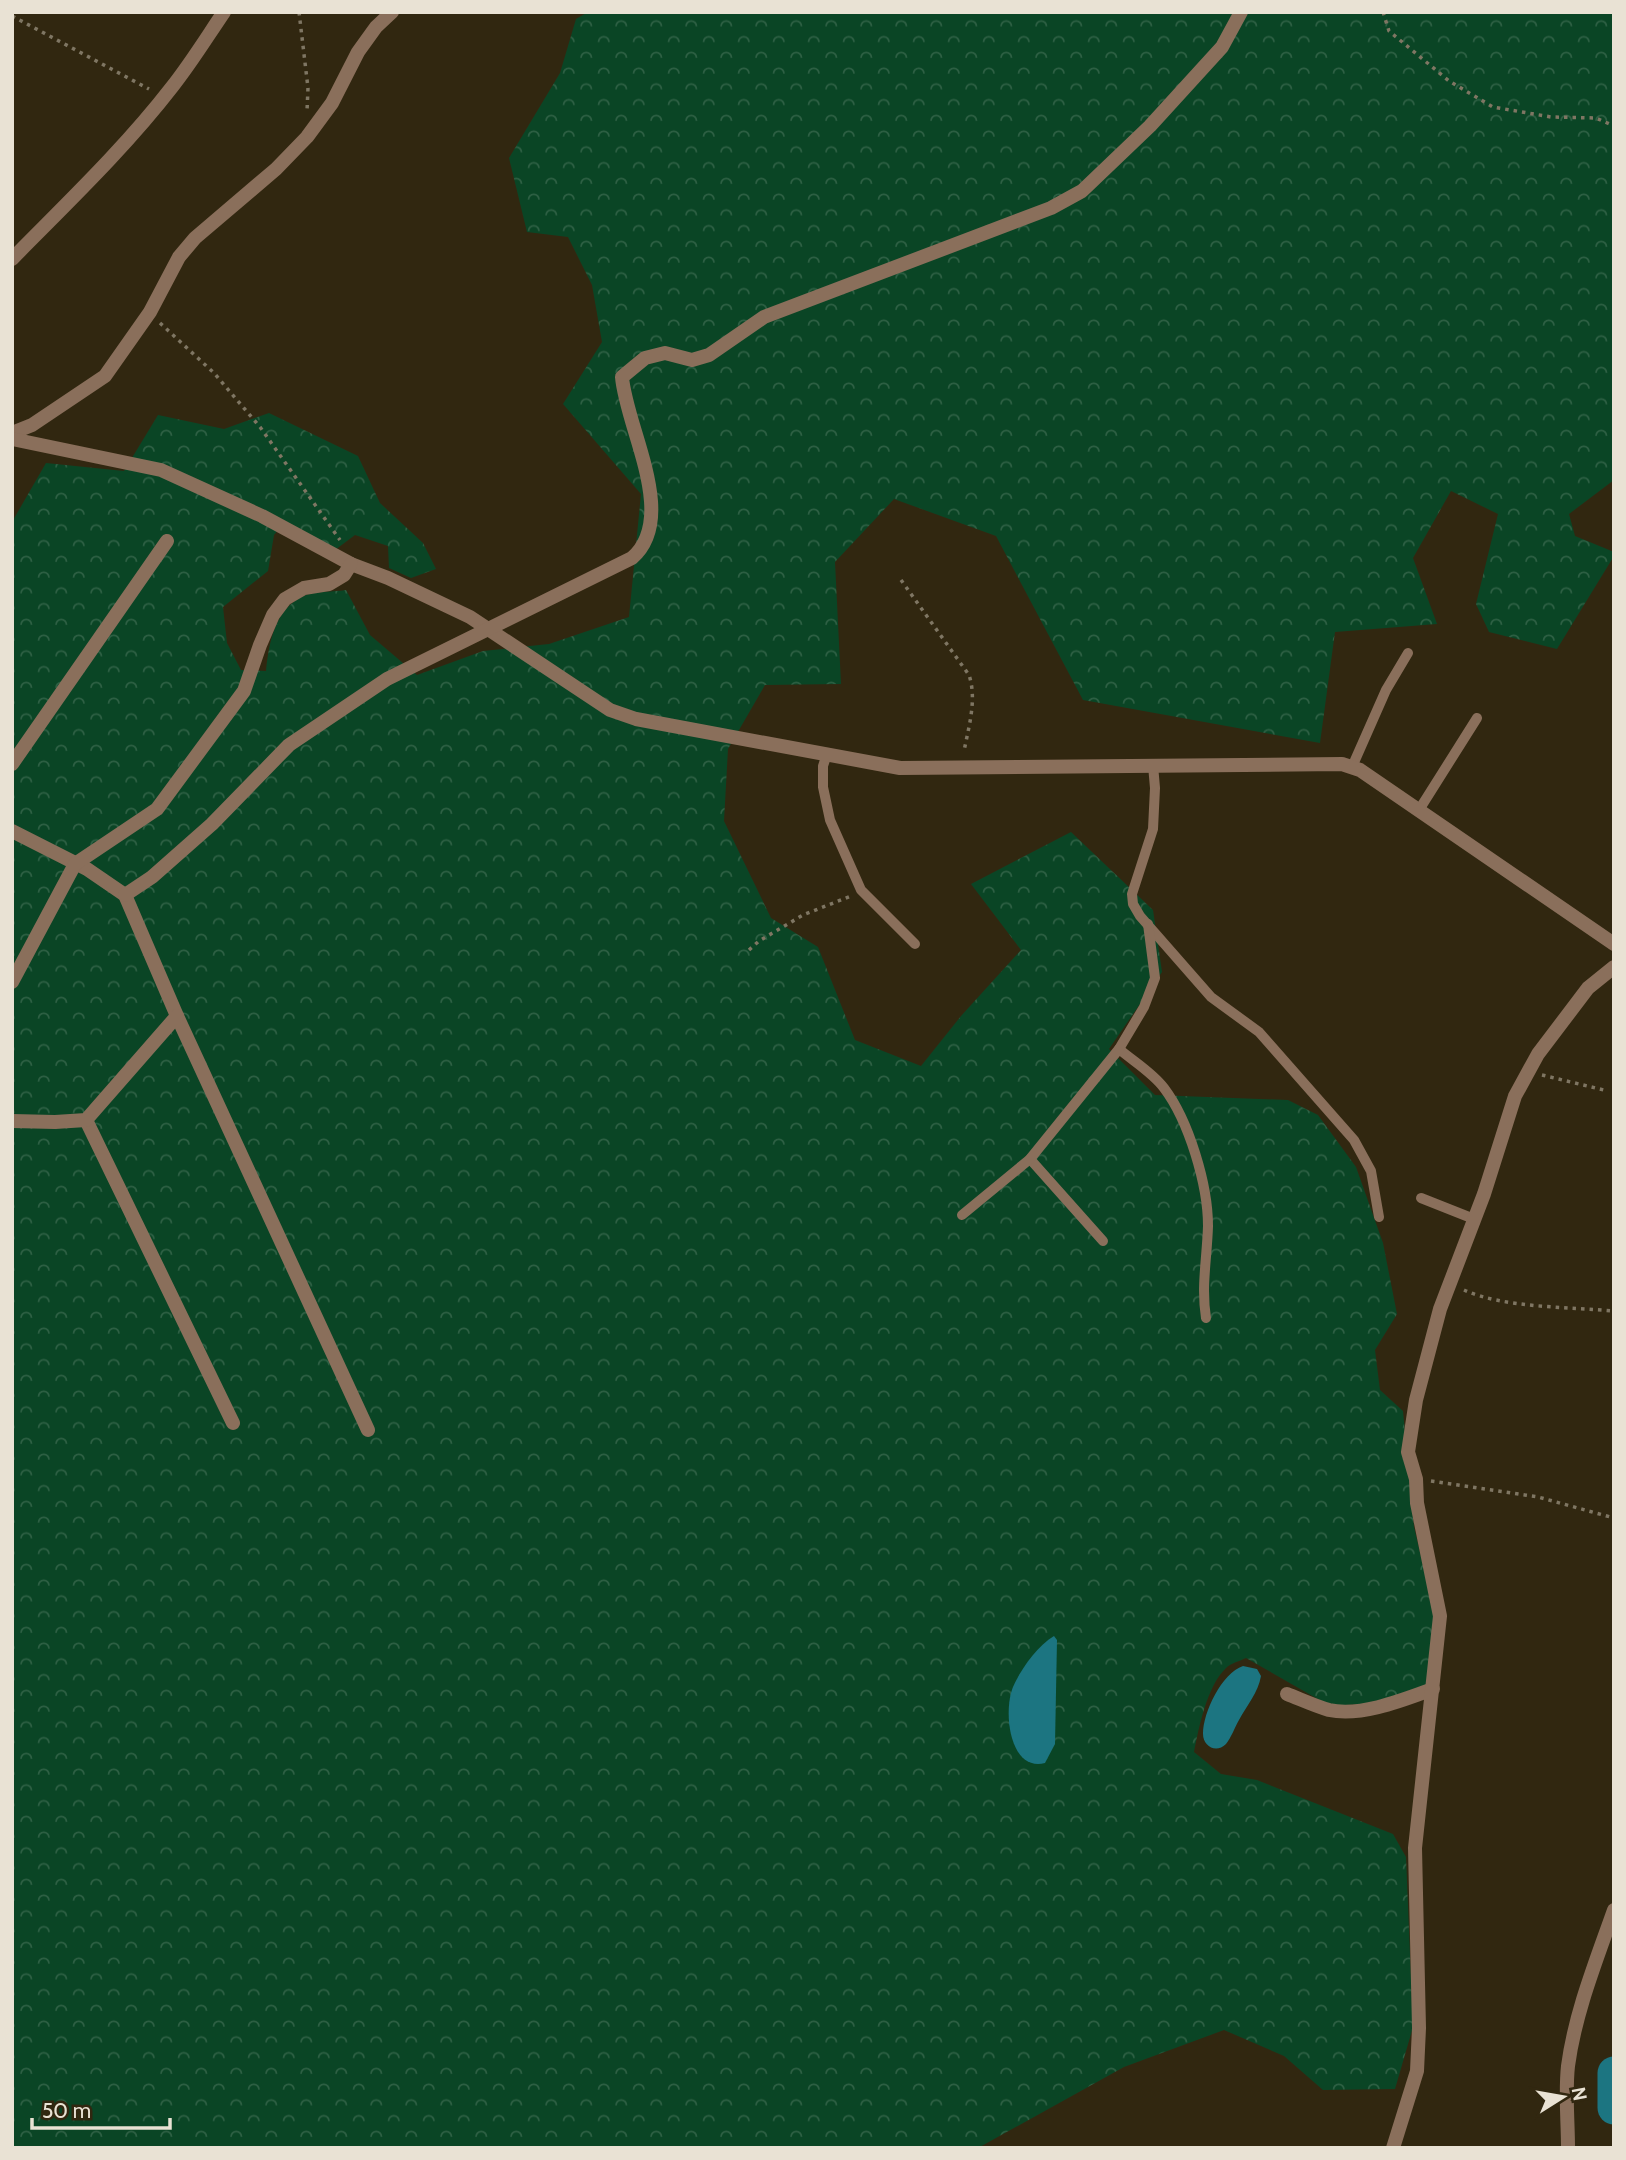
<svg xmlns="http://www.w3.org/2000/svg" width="1626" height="2160" viewBox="0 0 1626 2160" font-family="Cabin,sans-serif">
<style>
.forest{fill:url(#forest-crowns)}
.water{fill:#1c7581}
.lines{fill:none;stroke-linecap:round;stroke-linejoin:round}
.river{stroke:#1c7581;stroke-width:33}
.path{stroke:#7f7663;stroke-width:3.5;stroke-dasharray:3.5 5;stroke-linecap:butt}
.service{stroke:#8a6f5b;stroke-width:10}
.minor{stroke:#8a6f5b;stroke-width:14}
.tertiary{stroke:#8a6f5b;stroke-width:14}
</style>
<defs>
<pattern id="forest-crowns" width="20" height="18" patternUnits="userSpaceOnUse" patternTransform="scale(1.75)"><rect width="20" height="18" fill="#0a4525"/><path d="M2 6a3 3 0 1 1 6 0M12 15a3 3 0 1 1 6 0" fill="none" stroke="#2e6044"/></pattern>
</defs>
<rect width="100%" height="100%" fill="#312710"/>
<path class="forest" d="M588,12h1026v468l-45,34 6,22 39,16v4l-57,93 -68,-17 -13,-28 22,-90 -47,-23 -38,67 24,66 -102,8 -15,111 -237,-43 -87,-164 -102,-37 -59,63 6,122 -76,1 -37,64 -4,72 47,97 47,29 37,93 66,26 40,-50 60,-66 -50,-66 100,-52 82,78 9,62 -53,77 46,46 133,5 30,15 38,52 27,76 14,71 -22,36 5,40 23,21 11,116 21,88 -6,71 -52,17 -47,3 -84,-48c-6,3 -15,5 -20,10 -19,18 -27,59 -32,84l27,22 36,6 136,54 13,23 7,170 -18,62 -72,1 -39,-34 -60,-26 -100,37 -146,81h-966v-1626l34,-59 78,8 34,-56 66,14 45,-16 89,43 22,47 43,40 13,26 -25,9 -22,-10 -1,-22 -33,-11 -20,15 -51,-27 -10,12 -6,36 -45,36 4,36 14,27 25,1c3,-29 9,-64 40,-76 12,-4 27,-3 40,-5l24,45 47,40 66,-24 66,-7 80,-27 12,-123 -78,-90 39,-62 -10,-57 -24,-48 -41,-5 -18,-74 51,-85 16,-54z"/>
<g class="water">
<path d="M1054,1636l3,4 -2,104 -10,19c-36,9 -42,-52 -32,-76 8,-18 24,-41 41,-51z"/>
<path d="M1243,1666l14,3 4,7c-3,17 -14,29 -22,44 -4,7 -8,18 -13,24 -10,10 -23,2 -23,-10 0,-22 19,-61 40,-68z"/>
</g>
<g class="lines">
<polyline class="river" points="1614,2073 1614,2108"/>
<g class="path">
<polyline points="299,12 308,88 307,111"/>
<polyline points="1383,12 1389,31 1449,81 1493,107 1551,117 1596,118 1614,126"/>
<polyline points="12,16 149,89"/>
<polyline points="160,323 214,373 260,427 340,540"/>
<path d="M901,580l68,95c8,24 0,51 -5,76"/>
<polyline points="749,950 759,941 803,915 851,896"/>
<polyline points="1542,1075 1608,1091"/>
<path d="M1464,1290c39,18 106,17 150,21"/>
<polyline points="1431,1481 1538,1497 1614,1518"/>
</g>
<g class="service">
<polyline points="827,754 823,766 823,787 830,820 861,890 915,944"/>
<polyline points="1153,765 1155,788 1153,829 1132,894 1133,904 1140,916 1211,997 1259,1032 1354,1140 1371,1171 1379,1217"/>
<polyline points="1352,767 1386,690 1408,653"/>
<polyline points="1419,810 1477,718"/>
<path d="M1119,1049c14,12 34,24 45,39 25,33 44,97 44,138 -1,33 -7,60 -2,92"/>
<polyline points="1030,1159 1103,1241"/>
<polyline points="1421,1198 1474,1219"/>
<polyline points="962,1215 1030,1159 1119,1049 1144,1007 1155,978 1148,924"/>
</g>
<g class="minor">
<polyline points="12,433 32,425 105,376 150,312 179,257 195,238 276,169 307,137 332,103 358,52 376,27 392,12"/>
<polyline points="12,439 161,470 262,516 351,564 388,578 470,617 610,710 636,719 900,768 1342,764 1360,770 1614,944"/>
<polyline points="12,764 167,541"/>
<polyline points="12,831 87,869 125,895 177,1016 368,1430"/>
<path d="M125,895l27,-18 60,-53 77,-79 98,-66 245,-121c47,-41 -6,-130 -10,-181l23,-19 20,-5 27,7 17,-5 55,-38 287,-109 31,-17 68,-65 72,-79 19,-35"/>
<polyline points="12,982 75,864 157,809 244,691 260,645 273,615 285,599 304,588 329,584 344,575 351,564"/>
<polyline points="86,1120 233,1423"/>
<polyline points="12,1121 55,1122 86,1120 177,1016"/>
<path d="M1287,1694c13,5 28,12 42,16 32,7 74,-10 104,-21"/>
<polyline points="1393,2148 1417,2071 1419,2028 1415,1848 1440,1616 1417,1503 1416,1479 1408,1452 1416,1400 1440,1309 1484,1194 1515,1096 1538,1054 1588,988 1614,967"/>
<path d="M1568,2148c0,-27 -3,-55 0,-82 7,-53 28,-105 46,-156"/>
</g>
<path class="tertiary" d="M12,259c55,-56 112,-110 160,-172 19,-24 35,-50 52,-75"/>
</g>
<rect width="1626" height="2160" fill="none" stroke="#e9e2d4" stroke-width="28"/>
<g transform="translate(1563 2097) rotate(79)" stroke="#312710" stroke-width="5" paint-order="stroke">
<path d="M0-5L12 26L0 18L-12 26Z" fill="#e9e2d4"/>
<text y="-10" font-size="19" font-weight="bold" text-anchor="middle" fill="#e9e2d4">N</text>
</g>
<path d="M32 2118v10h138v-10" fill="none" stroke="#e9e2d4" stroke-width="3.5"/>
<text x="42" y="2118" font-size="21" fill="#e9e2d4" stroke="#312710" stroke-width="5" paint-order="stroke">50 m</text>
</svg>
